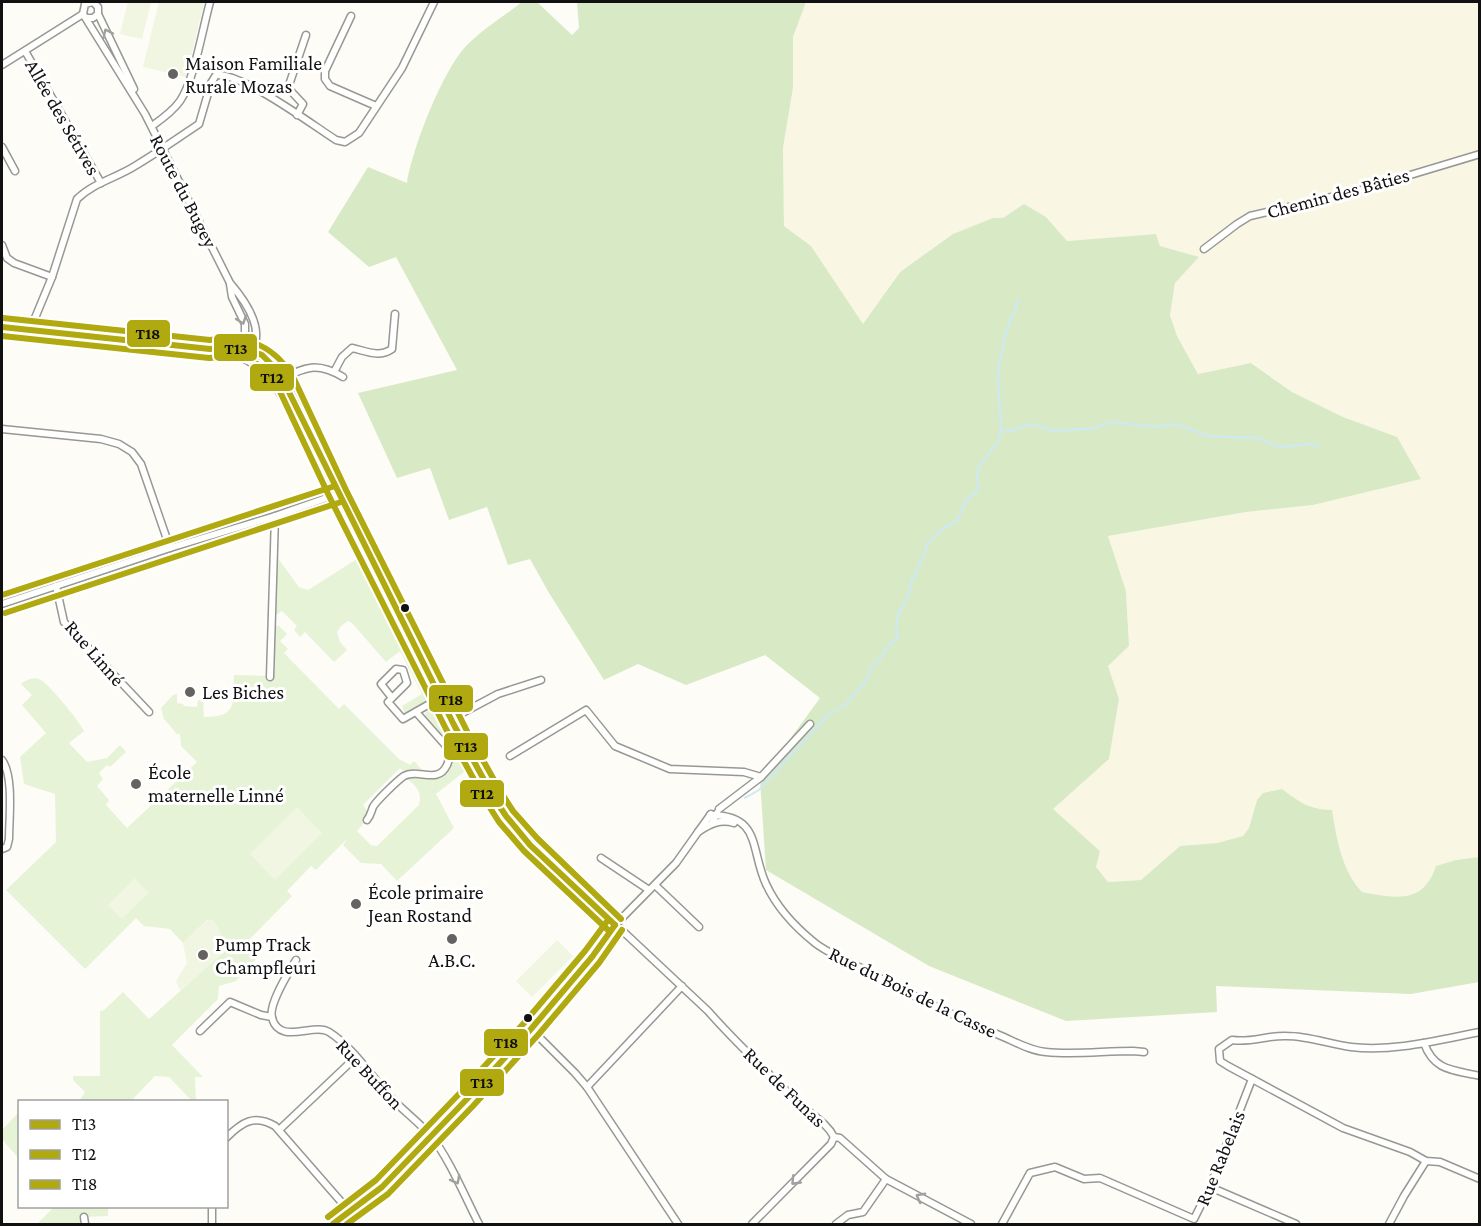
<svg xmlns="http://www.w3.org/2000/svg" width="1481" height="1226" viewBox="0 0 1481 1226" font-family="'Crimson Pro',serif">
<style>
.farmland{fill:#f9f7e4}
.green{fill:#e7f3d7}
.forest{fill:#d8eac5}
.pitch{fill:#f0f6e1}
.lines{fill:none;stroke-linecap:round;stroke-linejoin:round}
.stream{stroke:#cde8f7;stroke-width:2}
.street-casing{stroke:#979795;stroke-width:9}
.street{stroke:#fffffe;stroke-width:6}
.bus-1-casing{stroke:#fff;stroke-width:10}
.bus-2-casing{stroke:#fff;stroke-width:10}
.bus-3-casing{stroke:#fff;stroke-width:10}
.bus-1{stroke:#b0a90f;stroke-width:6}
.bus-2{stroke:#b0a90f;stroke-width:6}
.bus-3{stroke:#b0a90f;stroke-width:6}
.oneway{stroke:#a0a09f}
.poi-dot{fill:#646362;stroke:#fff;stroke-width:2}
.bus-dot{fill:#111;stroke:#fff;stroke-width:2}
.labels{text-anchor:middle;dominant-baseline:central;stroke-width:6;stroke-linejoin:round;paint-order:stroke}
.poi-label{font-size:20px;fill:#111;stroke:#fff;text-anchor:start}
.street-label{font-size:20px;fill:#111;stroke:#fff}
.line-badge{stroke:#fff;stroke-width:2}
.pale-badge-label{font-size:16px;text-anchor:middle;font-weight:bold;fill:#111}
</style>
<rect width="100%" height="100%" fill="#fdfcf7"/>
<polygon class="farmland" points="806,2 1479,2 1479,857 1456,860 1413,895 1394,898 1362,892 1347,871 1339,849 1332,810 1314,809 1302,804 1282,789 1257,800 1249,828 1243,836 1217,843 1180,846 1141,880 1108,882 1096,867 1099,851 1052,809 1109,759 1119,699 1107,666 1129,646 1126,591 1108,536 1246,512 1313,505 1421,479 1343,417 1292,392 1252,363 1198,374 1177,336 1170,315 1175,283 1156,234 1067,241 1046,217 1024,204 1003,218 993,218 900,271 863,325 811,246 784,226 783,148 793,88 793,37"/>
<g class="green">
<polygon points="274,553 299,587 308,590 360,557 362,558 431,694 427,702 405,713 402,706 422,694 400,651 386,662 352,623 348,621 341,626 337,632 340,642 347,650 334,662 305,632 300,637 294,630 297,626 282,611 277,614 272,613"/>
<path d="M272,626h7l8,8 -7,7 8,8 -4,4 55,56 5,-5 55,55 11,6 4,-4 8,9 -7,-1 -10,3 -5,-4 -37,37 4,6 -2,11 -8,9 14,14 6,1 42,-41c4,-15 -5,-20 -15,-29l36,-3 9,-19 -26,-34 3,-8 8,-4 5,3 30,57 -33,26 18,34 -57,53 -16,-17 -20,-1 -18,-18 5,-7 -32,32 -5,-4 -24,25 5,5 -48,49 13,13 -21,23 -17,5 -1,13 -46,46 31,32h-8l1,24h-4l-23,-24 -14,-1 -24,25h-52l6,-9 -12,-12v-4h27v-65l4,-1 19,-18 26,27 79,-71 -14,-27 -7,-1 -24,23 -13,-14 -26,-3 -8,-8 -51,51 -79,-79 50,-48 -1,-48 -31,-10 -4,-27 26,-24 -24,-28 10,-10 -11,-11c5,-4 11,-7 18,-5 9,3 40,42 45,52l-15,12 18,19 20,-4 13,-13 6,7 -16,15 -3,-2 -8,8 4,6 -6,7 12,14 -3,5 21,23 70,-66 -16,-16 -1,-12h-3l-13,-15 -3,-11 12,-13 4,-1v9l6,1 1,2 13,1 1,-7h5l1,17c34,0 29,-14 30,-42l36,1z"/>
<polygon points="19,1112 19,1159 2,1139 2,1130"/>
<polygon points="54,1207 108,1207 108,1216 85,1217 84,1224 37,1224"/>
</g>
<path class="forest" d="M522,2h15l35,33 7,-7 -2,-26h229l-13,35v51l-10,60 1,78 27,20 52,78 37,-52 53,-38 40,-16h10l21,-14 22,13 21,24 89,-7 4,12 39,11 -24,26 -5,32 7,21 21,38 53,-11 41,29 51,25 54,20 24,42 -108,26 -67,7 -138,24 18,55 3,55 -21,20 11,33 -10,60 -56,50 47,42 -4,16 12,15 33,-2 39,-34 37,-3 26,-7 6,-8 8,-28 6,-7 19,-4c19,14 26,20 50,21 5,29 9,59 30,82 33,6 61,13 74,-26l20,-6 23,-3v125l-68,12 -195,-8 1,26 -151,9 -137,-55 -163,-96 -6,-90 60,-82 -55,-43 -79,30 -48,-21 -34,16 -55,-87 -19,-34 -22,6 -21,-58 -38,13 -19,-52 -33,10 -39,-85 99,-23 -61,-113 -27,10 -41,-35 40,-65 39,16c5,-34 36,-114 60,-138 16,-16 37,-29 55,-43z"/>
<g class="pitch">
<polygon points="128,2 151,2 142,39 120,34"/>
<polygon points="159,2 204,3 186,77 143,67"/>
<polygon points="297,807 322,833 275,880 250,854"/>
<polygon points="135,878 149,893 122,919 108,905"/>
<polygon points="209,919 214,921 228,948 190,983 180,990 176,981 187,963 183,943"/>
<polygon points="557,940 573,956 532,997 516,981"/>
</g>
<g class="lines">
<g class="stream">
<polyline points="1001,432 1012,431 1029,424 1056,431 1095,428 1112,422 1156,427 1176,424 1207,436 1257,438 1281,447 1310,444 1318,446"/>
<polyline points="745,798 759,790 828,715 844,706 866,681 871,667 881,658 888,646 898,637 896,630 897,616 908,596 912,580 925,554 926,545 942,529 957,521 966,501 978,490 977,474 979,467 998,442 1001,432 998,379 1000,361 1005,337 1010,320 1016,312 1016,306 1019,300"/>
</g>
<g class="street-casing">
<g id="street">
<polyline points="98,14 134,89"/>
<polyline points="351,16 325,71 325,79 330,86 376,106"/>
<path d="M87,18h6l5,-4v-7l-5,-5 -8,2 -2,10 62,100 85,169c18,21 40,53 15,76"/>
<polyline points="25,51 101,183"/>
<polyline points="2,65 83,14"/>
<polyline points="297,115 303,104 289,89 289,85 306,35"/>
<path d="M152,126c10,-7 21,-15 28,-25 14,-20 23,-74 30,-99"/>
<polyline points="2,147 15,171"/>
<polyline points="2,245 7,258 14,263 52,277"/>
<polyline points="1204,249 1237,224 1250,216 1357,191 1480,154"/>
<polyline points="230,284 232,297 245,324 245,359"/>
<polyline points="2,327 210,349 245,359 259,368 276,387 315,451"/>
<path d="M30,330l22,-53 25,-78c16,-16 39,-21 58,-33 22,-13 43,-28 64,-42l12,-41 5,-8c27,-2 95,49 120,65l9,2 14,-9 43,-65 32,-66"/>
<path d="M210,349l15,-3 20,1 21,12 18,19 26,54 10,26 60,114 68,141 36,68 23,36 15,18 42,41 144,135c29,33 61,63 93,94 11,10 26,18 33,32l6,1 46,41 85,45"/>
<path d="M334,372l8,-15 10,-9c14,3 27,10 40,1l3,-35"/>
<path d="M273,383c28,-13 40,-24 70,-6"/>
<polyline points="2,429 101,439 119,444 132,452 141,464 170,548"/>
<polyline points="56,586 64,622 149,712"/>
<polyline points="2,604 170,548 275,516 338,494"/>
<polyline points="270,677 275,516"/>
<polyline points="392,698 381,684 396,669 403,670 407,683 388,702 403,719 440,698"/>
<polyline points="451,719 498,694 541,680"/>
<polyline points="510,756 586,710 615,746 670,769 744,772 761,777"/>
<path d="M2,760c12,16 7,59 7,79l-2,8 -5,2"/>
<polyline points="719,809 761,777 810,724"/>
<path d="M711,814l-13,18c12,-8 22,-13 36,-9"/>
<path d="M710,815c52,0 40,35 56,69 11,24 29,43 49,59 13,10 30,17 44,24 46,25 92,48 140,68 15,6 31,16 47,17 28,3 58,-1 87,-1l11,1"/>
<path d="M367,820c4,-5 4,-8 6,-13 3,-6 25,-27 31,-31 14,-8 34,9 43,-11 3,-6 2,-12 0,-18l-31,-35"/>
<polyline points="712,823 717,813"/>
<polyline points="601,858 649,890"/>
<polyline points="655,885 699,927"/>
<path d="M296,960c-7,12 -28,44 -24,58 8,28 42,4 57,14 22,14 39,39 56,59 14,17 32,29 46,45 18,22 35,63 48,88"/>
<polyline points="531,1029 575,1073 587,1087 678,1224"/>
<polyline points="200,1031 230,1002 261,1015 272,1017"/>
<path d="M1480,1032c-42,8 -86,20 -129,15 -22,-3 -43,-11 -64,-11 -20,-1 -35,7 -55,4l-13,9 1,12 8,5 115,62 67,24 16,9 14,1 40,17"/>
<path d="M1424,1043c10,28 29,27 56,33"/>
<polyline points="587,1087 682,986"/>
<polyline points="279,1130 356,1057"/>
<path d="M226,1138c16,-16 28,-24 49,-12l75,86"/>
<polyline points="1210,1187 1296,1224"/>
<polyline points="212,1206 212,1224"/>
<polyline points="84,1217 85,1224"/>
<polyline points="333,1224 382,1187 495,1069 592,957 615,925 676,863 698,832"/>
<polyline points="752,1224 831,1144 834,1137"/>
<polyline points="836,1224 848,1215 863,1212 886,1179"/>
<polyline points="1002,1224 1030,1173 1055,1167 1084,1179 1100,1178 1194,1219 1210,1187 1252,1079"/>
<polyline points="1389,1224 1404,1196 1426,1161"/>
</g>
</g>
<use href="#street" class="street"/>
<g class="bus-1-casing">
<g id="bus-1">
<polyline points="2,327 210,349 229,347 246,349 262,355 279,372 454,725 494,798 506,816 530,845 615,925"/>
<polyline points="333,1224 382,1187 466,1100 531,1029 592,957 615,925"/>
</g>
</g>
<g class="bus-2-casing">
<g id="bus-2">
<polyline points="2,336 209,358 237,356 251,360 263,368 275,381 330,498 446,729 487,803 499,822 524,851 609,931"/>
<polyline points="5,613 341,502"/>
<polyline points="347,1224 388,1194 473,1106 538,1035 599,963 622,930"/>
</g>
</g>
<g class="bus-3-casing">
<g id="bus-3">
<path d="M3,318l207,22c37,-6 67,7 85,41l51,109 125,249 31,55 11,17 24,27 84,81"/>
<polyline points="2,595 335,486"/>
<polyline points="328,1217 376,1180 459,1094 524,1023 585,951 608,920"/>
</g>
</g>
<use href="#bus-1" class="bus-1"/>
<use href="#bus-2" class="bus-2"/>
<use href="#bus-3" class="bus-3"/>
</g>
<defs><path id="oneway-chevron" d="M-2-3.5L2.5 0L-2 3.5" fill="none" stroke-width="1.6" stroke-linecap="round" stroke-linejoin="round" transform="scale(1.5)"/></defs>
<g class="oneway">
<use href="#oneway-chevron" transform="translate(107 33) rotate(-115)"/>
<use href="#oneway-chevron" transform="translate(242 320) rotate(70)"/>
<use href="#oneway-chevron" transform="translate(456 1180) rotate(62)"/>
<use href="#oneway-chevron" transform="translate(795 1181) rotate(134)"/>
<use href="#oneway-chevron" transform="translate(920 1197) rotate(-152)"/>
</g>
<g class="poi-dot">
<circle cx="173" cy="74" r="6"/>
<circle cx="190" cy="692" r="6"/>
<circle cx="136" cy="784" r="6"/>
<circle cx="356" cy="904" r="6"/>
<circle cx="452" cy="939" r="6"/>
<circle cx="203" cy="955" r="6"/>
</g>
<g class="bus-dot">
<circle cx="405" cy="608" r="5"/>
<circle cx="528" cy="1018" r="5"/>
</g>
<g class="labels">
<g class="poi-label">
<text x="185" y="63">Maison Familiale<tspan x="185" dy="23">Rurale Mozas</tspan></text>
<text x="202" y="692">Les Biches</text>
<text x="148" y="772">École<tspan x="148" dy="23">maternelle Linné</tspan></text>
<text x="368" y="892">École primaire<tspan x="368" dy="23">Jean Rostand</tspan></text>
<text x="215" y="944">Pump Track<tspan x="215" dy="23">Champfleuri</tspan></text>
<text x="452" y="960" text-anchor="middle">A.B.C.</text>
</g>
<g class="street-label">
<text transform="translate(63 117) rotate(60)">Allée des Sétives</text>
<text transform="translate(184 191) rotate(63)">Route du Bugey</text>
<text transform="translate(1338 193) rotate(-15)">Chemin des Bâties</text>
<text transform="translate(95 653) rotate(49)">Rue Linné</text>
<text transform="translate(913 992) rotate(26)">Rue du Bois de la Casse</text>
<text transform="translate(370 1074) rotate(47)">Rue Buffon</text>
<text transform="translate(785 1087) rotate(44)">Rue de Funas</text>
<text transform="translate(1220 1158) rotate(-68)">Rue Rabelais</text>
</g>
</g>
<g class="line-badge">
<rect x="126" y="319" width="45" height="29" rx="6" fill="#b0a90f"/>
<rect x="213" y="333" width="45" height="29" rx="6" fill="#b0a90f"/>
<rect x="249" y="363" width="46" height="29" rx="6" fill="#b0a90f"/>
<rect x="428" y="684" width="46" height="29" rx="6" fill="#b0a90f"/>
<rect x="443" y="732" width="46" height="29" rx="6" fill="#b0a90f"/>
<rect x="459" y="779" width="46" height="29" rx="6" fill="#b0a90f"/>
<rect x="483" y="1028" width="46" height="29" rx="6" fill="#b0a90f"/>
<rect x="459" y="1068" width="46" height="29" rx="6" fill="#b0a90f"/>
</g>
<g class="pale-badge-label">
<text x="148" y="339">T18</text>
<text x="236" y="354">T13</text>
<text x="272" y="383">T12</text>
<text x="451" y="705">T18</text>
<text x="466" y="752">T13</text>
<text x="482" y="799">T12</text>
<text x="506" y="1048">T18</text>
<text x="482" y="1088">T13</text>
</g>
<rect width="1481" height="1226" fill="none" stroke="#111111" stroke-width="6"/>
<rect x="18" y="1100" width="210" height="108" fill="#ffffff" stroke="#a0a0a0" stroke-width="1.5"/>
<rect x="30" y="1120" width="30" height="9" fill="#b0a90f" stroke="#a0a0a0" stroke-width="1.5"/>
<text x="72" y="1130" font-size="18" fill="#111111">T13</text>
<rect x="30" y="1150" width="30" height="9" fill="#b0a90f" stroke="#a0a0a0" stroke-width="1.5"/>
<text x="72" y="1160" font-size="18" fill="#111111">T12</text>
<rect x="30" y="1180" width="30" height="9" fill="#b0a90f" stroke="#a0a0a0" stroke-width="1.5"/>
<text x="72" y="1190" font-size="18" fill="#111111">T18</text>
</svg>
